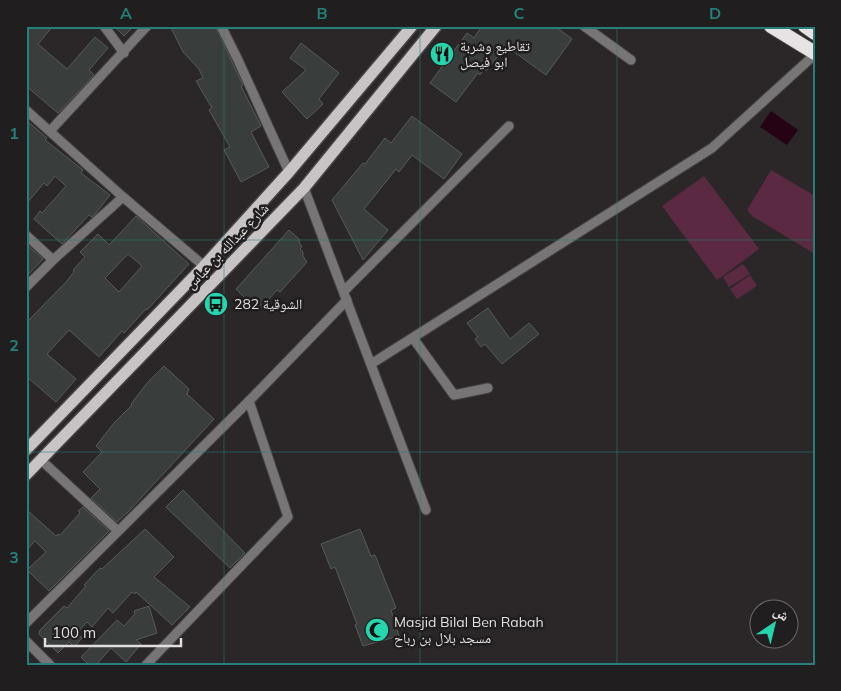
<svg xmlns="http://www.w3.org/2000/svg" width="841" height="691" viewBox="0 0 841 691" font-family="Mulish,'Noto Naskh Arabic',sans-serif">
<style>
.green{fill:#5b2941}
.water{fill:#260215}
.building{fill:#393d3c;stroke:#565b59;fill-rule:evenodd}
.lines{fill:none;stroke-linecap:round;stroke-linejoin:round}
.minor-casing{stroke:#484446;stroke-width:11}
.major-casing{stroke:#484446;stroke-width:14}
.highway-casing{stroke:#484446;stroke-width:16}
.minor{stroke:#787576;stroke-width:9}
.major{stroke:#c8c3c5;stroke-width:11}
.highway{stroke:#e7e2e4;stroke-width:14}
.grid{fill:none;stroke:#248079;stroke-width:1;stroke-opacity:0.55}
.labels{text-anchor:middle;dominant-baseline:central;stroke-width:5;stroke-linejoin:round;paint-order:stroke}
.poi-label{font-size:14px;fill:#e1dedf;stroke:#211e1f;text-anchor:start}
.street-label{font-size:14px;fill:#e1dedf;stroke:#211e1f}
.neatline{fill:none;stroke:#248079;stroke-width:2}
.grid-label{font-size:16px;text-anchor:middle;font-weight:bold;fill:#248079}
</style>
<rect width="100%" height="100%" fill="#2b2729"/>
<g class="green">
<polygon points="771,170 815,196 815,254 752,216 747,210"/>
<polygon points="704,176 759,249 717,280 662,206"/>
<polygon points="743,264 750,274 729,287 723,277"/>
<polygon points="750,275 757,286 737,299 730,289"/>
</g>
<polygon class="water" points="771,111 798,130 787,145 760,127"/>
<g class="building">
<polygon points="26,26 53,26 38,44 67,69 95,37 108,48 89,70 94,75 58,113 26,86"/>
<polygon points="114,26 134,26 124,36"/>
<polygon points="170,26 215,26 243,85 241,86 261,126 251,132 269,167 241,182 224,150 230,147 209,110 212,108 196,81 203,78 199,69 183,52"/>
<polygon points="482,26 555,26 572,39 546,75 506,46 486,71 484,69 480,75 478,73 456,102 430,83 467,33 474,38"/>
<polygon points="301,43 339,73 319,99 323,104 307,119 282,92 306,70 290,58"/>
<polygon points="412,116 462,154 444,179 412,155 399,172 396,169 364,209 388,230 363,260 332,200 363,163 365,164 385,138 391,143"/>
<polygon points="26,120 47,138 45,140 83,170 81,173 110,195 96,213 92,217 89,215 62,244 34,219 40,211 42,213 66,186 55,176 47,186 44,183 26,204"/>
<path d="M136,216l53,48 -42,46 -1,-1 -22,24 -2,-2 -23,26 -30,-27 -22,24 29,25 -20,23 -30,-26v-53l41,-42 7,-9 -1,-2 12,-13 -5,-5 18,-18 11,11zM128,254l14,12 -23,26 -14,-14z"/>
<polygon points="289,230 299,239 300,245 302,246 300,249 303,252 303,256 307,262 280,292 277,290 258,311 236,289"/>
<polygon points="26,244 43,259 26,277"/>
<polygon points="488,308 510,339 529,323 539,334 502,364 485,344 481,347 475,339 478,337 467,323"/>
<polygon points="164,366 189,389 187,394 214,419 129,511 117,522 91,498 100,489 83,472 102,452 96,446 114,423 132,405 131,404 148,382"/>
<polygon points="183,490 245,553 230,568 166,507"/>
<polygon points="83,507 109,531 49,591 27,570 46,552 35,541 26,551 26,509 56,536 58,534 60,535 80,513 78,511"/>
<polygon points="145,529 174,557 154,577 190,607 172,625 136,592 135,594 132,592 113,613 108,608 92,627 87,622 77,633 82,638 74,647 69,642 58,653 39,634 40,630 64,606 67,608 86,586 84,585 100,568 102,569"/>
<polygon points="360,529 371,556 375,555 396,608 391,610 399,636 363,646 355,625 357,624 335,567 331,569 321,544"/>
<polygon points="149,606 157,633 136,640 141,644 126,662 111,648 96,665 89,665 81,657 117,620 124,626 135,614 134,611"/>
</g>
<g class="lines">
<g class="minor-casing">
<g id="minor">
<polyline points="104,26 124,53"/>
<polyline points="221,26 238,60 289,172"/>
<polyline points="584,26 631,60"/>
<polyline points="26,110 123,197 204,266"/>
<polyline points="50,131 147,26"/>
<polyline points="304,188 426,510"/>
<polyline points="26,235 53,260"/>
<polyline points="26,287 53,260 123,197"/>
<polyline points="344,291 509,126"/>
<polyline points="413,338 454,395 488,388"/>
<polyline points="371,364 712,148 811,58"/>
<polyline points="41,460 118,531"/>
<polyline points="26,623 249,401 347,300"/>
<polyline points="26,641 50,665"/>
<polyline points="146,665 288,517 249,401"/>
</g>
</g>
<g class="major-casing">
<g id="major">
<polyline points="26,450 204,266 289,172 412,26"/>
<polyline points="26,475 304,188 436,26"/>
</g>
</g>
<g class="highway-casing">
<g id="highway">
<polyline points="771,26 815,53"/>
<polyline points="805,26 815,33"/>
</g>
</g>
<use href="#minor" class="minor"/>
<use href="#major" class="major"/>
<use href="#highway" class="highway"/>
</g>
<path class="grid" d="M224,26v639M420,26v639M617,26v639M26,240h789M26,452h789"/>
<defs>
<g id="restaurant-disc" transform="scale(1.25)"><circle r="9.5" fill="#26d5ae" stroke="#211e1f"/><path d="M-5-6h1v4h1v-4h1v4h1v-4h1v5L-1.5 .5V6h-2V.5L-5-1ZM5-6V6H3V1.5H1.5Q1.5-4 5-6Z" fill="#111"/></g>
<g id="bus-disc" transform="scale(1.25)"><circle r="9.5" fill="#26d5ae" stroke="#211e1f"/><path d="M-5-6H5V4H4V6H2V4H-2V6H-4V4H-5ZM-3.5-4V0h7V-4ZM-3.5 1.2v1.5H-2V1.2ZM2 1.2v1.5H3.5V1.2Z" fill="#111"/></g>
<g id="mosque-disc" transform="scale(1.25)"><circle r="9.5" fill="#26d5ae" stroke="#211e1f"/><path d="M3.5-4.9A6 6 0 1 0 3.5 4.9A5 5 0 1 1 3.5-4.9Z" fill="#111"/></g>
</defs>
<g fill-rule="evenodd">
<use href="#restaurant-disc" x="442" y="54"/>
<use href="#bus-disc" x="216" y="304"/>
<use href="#mosque-disc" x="377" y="630"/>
</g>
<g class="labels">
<g class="poi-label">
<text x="460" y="46">تقاطيع وشربة<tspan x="460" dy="16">ابو فيصل</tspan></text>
<text x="234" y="304">الشوقية 282</text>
<text x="394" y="622">Masjid Bilal Ben Rabah<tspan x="394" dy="16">مسجد بلال بن رباح</tspan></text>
</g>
<g class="street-label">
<text transform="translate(227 246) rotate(-46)">شارع عبدالله بن عباس</text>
</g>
</g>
<rect width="841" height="691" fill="none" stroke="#211e1f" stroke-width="55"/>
<g transform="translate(774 624) rotate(35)"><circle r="24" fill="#211e1f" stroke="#6e6b6c"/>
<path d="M0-4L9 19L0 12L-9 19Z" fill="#26d5ae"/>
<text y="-8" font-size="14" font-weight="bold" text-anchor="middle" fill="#e1dedf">ش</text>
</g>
<path d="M45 638v8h136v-8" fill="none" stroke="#e1dedf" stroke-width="2.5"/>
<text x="52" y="638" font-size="15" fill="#e1dedf" stroke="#211e1f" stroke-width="4" paint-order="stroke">100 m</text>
<rect x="28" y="28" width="786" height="636" class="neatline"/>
<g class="grid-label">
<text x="126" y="19">A</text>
<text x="322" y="19">B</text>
<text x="519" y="19">C</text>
<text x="715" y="19">D</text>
<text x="14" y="139">1</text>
<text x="14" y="351">2</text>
<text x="14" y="563">3</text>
</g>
</svg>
